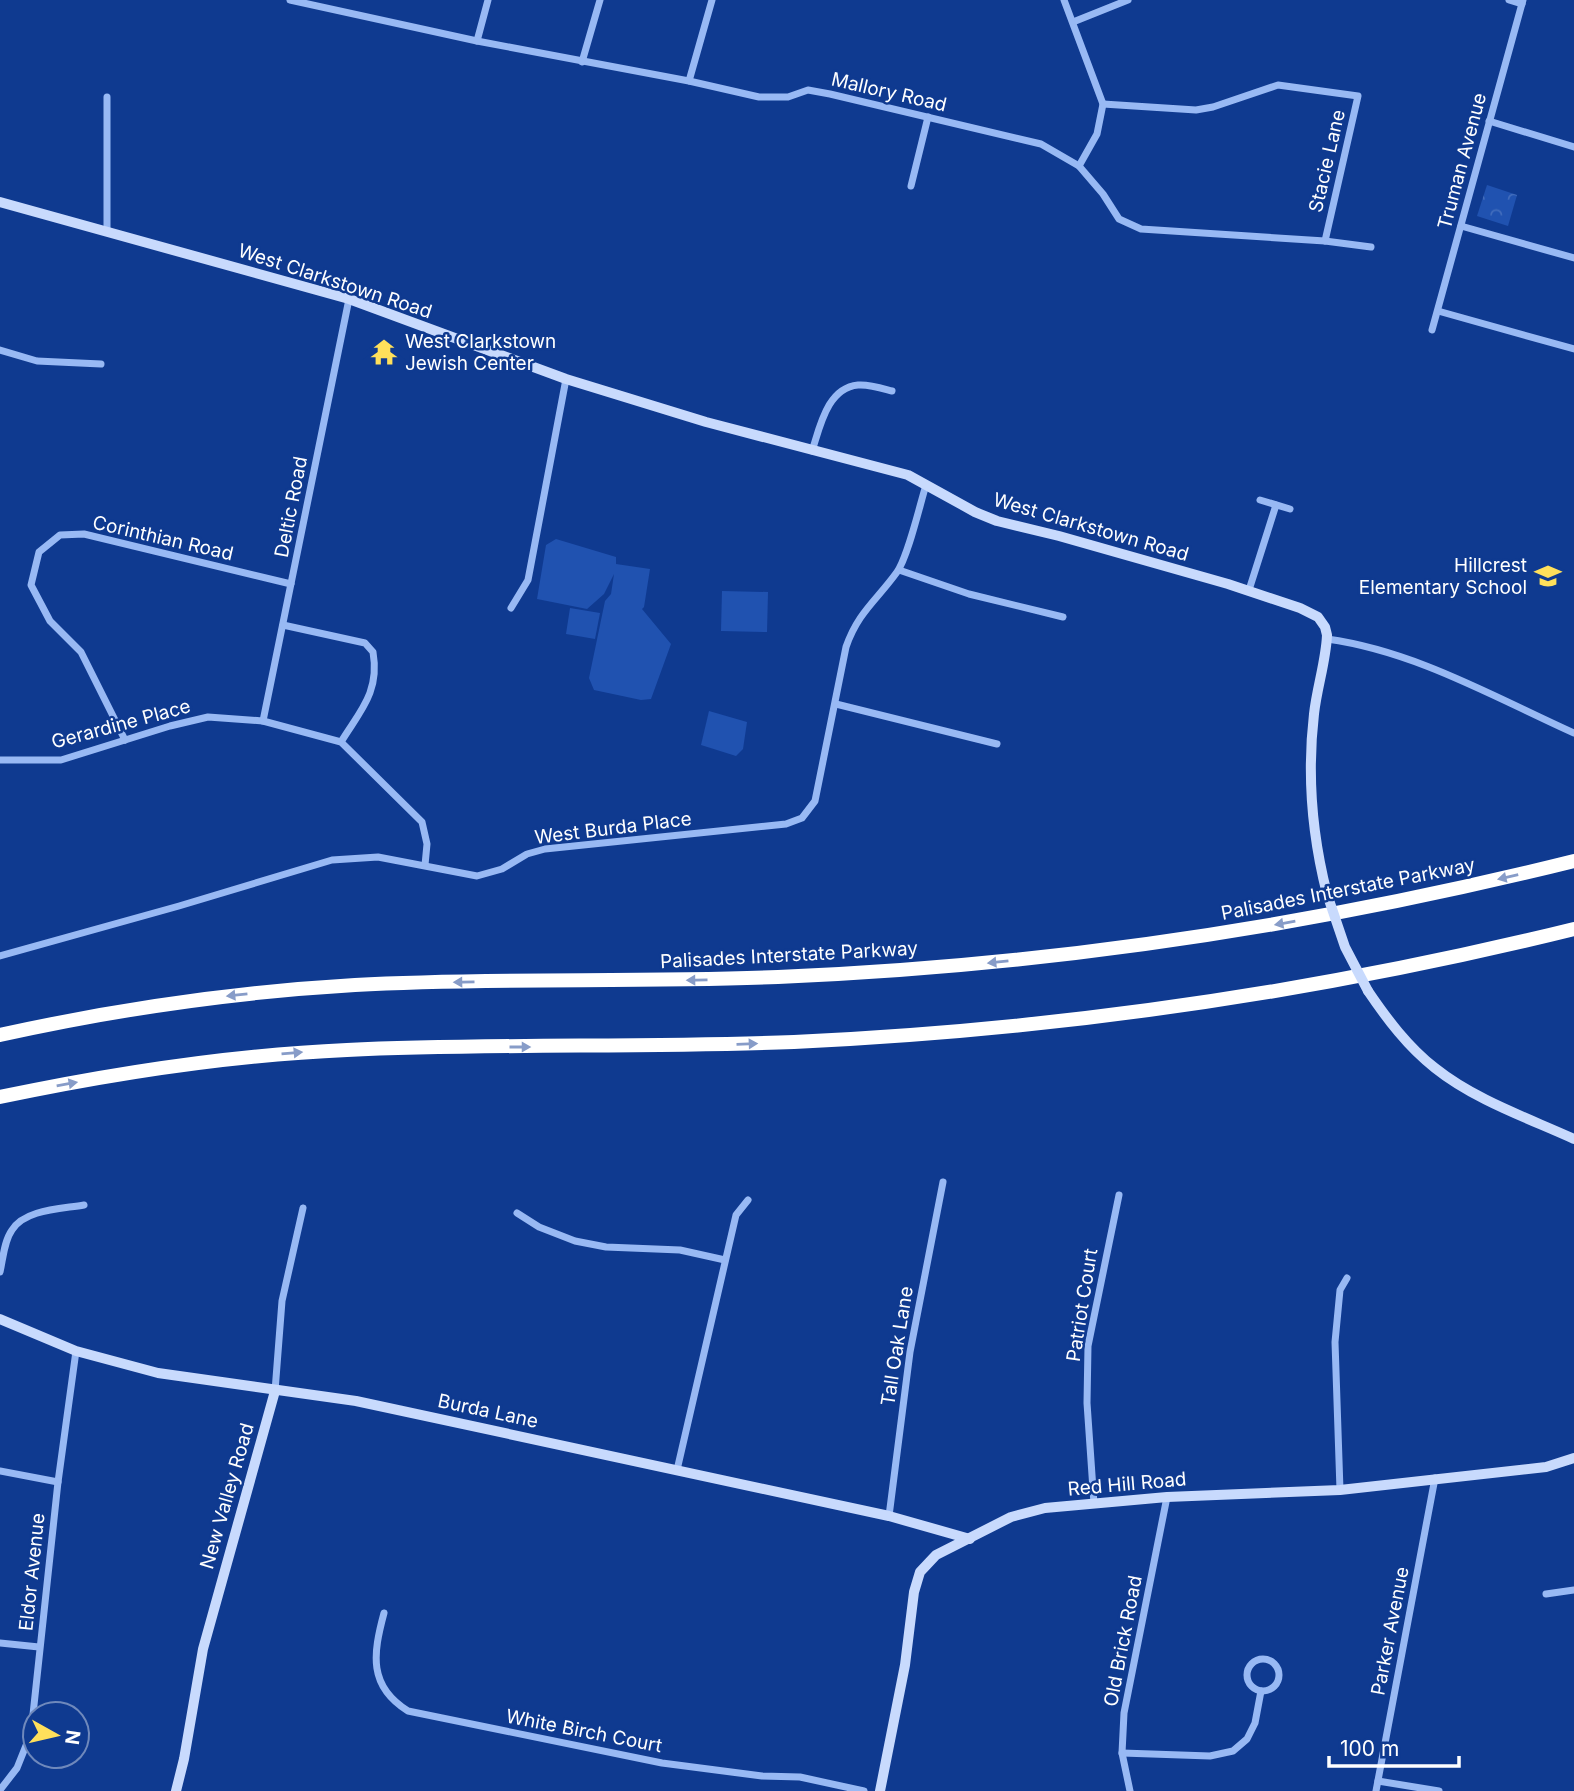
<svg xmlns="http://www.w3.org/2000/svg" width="1574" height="1791" viewBox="0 0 1574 1791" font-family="Inter,sans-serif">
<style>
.park{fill:url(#park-crowns)}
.pitch{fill:#2052b0}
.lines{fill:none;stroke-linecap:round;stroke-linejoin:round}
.street{stroke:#98b9f4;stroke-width:7}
.secondary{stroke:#c8dafd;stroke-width:10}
.highway{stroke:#fff;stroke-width:14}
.secondary-bridge{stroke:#c8dafd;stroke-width:10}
.oneway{fill:#879cc8}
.labels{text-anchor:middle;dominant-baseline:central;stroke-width:5;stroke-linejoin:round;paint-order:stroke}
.street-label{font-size:19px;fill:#fff;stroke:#0f3a90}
.poi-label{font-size:19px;fill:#fff;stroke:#0f3a90;text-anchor:start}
</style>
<defs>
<pattern id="park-crowns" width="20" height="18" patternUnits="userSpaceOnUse" patternTransform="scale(1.75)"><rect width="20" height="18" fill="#2052b0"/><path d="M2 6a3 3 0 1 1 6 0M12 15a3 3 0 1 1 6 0" fill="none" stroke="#416cbc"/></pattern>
</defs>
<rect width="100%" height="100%" fill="#0f3a90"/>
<polygon class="park" points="1487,185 1517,195 1508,226 1477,216"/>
<g class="pitch">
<polygon points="556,539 616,557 616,564 650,569 644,607 642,609 671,644 651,699 641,700 594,690 589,678 605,601 611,594 614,574 604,594 587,609 537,599 546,545"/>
<polygon points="722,591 768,592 767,632 721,631"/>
<polygon points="570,608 600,613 595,639 566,634"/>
<polygon points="709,711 747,722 743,749 736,756 701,745"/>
</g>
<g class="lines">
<g class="street">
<polyline points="290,0 477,41 689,81 759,97 788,97 808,90 830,94 1041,144 1079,166 1103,194 1119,219 1141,229 1325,241 1371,247"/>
<polyline points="1064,0 1103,104 1097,134 1079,166"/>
<polyline points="1509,0 1522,4"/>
<polyline points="1073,22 1128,0"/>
<polyline points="477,41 488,0"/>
<polyline points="582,62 600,0"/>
<polyline points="689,81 712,0"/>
<polyline points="107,97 107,232"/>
<polyline points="1103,104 1196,110 1213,107 1278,85 1358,96 1325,241"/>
<polyline points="1489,121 1574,147"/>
<polyline points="911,186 928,117"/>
<polyline points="1461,226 1574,258"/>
<polyline points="1438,311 1574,349"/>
<polyline points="1432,330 1523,0"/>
<polyline points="0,350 37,361 101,364"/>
<path d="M812,451c8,-24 15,-63 46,-66 11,-1 23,3 34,6"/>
<polyline points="1260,500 1290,509"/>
<polyline points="899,570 969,594 1063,617"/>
<polyline points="1249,590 1276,505"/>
<polyline points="511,608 528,580 566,379"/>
<path d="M283,625l82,18 8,9c7,40 -13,59 -32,90"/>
<path d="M1327,639c88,12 167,58 247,94"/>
<polyline points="836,704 997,744"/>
<polyline points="263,721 349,299"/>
<polyline points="125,740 81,652 50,621 31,585 39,552 60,535 84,534 291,584"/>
<polyline points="0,760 61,760 170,726 208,717 263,721 341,742 422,822 427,844 425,865"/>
<path d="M0,956l179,-50 153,-46 46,-3 99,19 25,-7 25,-15 18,-5 241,-25 16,-6 13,-17 31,-154c12,-35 31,-47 51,-75 11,-15 23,-68 29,-87"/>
<polyline points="517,1213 539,1227 575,1241 606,1247 680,1250 725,1260"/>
<path d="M0,1272c3,-13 4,-31 12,-42 13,-21 50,-21 72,-25"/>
<polyline points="275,1391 282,1301 303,1208"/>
<polyline points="677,1470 736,1215 748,1200"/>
<polyline points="0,1471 58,1482"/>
<polyline points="1340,1490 1335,1342 1340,1290 1347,1278"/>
<polyline points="1094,1504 1087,1403 1088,1346 1119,1195"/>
<polyline points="889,1516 910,1352 943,1182"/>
<polyline points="1546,1594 1574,1590"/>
<path d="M384,1613c-11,41 -16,73 24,98l254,52 100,13 38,1 64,14"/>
<polyline points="0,1643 39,1647"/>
<circle cx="1263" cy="1675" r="16"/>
<polyline points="1122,1753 1210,1756 1233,1751 1247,1739 1255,1723 1261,1691"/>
<polyline points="1378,1781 1439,1791"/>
<polyline points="0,1790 17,1768 31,1733 58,1482 76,1351"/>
<polyline points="1130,1791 1122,1753 1124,1713 1167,1497"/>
<polyline points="1376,1791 1435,1478"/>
</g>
<g class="secondary">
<path d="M0,202l349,97 217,80 140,43 202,53 67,37 22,9 62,15 169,48 72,24 18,9 7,10 2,8c-1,26 -10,52 -13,79 -7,60 -2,121 13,180"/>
<path d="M1368,991c19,28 40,56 67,77 40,32 93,50 139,71"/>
<polyline points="0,1319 76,1351 158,1373 356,1401 889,1516 970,1539"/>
<polyline points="176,1791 184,1759 203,1649 275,1391"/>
<polyline points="880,1791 905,1665 914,1592 920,1572 936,1555 1011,1517 1045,1508 1167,1497 1340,1490 1546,1467 1574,1458"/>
</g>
<g class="highway">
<path d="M0,1035c117,-26 236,-43 355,-50 141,-8 282,-2 423,-8 269,-11 535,-51 796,-116"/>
<path d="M0,1097c114,-24 231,-42 347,-47 149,-7 298,-2 447,-8 263,-12 525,-50 780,-113"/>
</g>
<polyline class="secondary-bridge" points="1327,894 1345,947 1368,991"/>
</g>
<defs><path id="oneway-solid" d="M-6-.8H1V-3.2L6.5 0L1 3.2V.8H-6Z" transform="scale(1.75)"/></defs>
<g class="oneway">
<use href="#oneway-solid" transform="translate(1508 877) rotate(167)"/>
<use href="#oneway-solid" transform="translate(1285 923) rotate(170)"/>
<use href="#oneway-solid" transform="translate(998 962) rotate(174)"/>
<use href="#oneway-solid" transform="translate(697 980) rotate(179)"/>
<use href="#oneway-solid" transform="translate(464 982) rotate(179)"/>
<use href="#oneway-solid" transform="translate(237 995) rotate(174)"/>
<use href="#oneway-solid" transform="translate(747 1044) rotate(-2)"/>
<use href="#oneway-solid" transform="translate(520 1047)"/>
<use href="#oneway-solid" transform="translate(292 1053) rotate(-5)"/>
<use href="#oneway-solid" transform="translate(67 1084) rotate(-10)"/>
</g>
<defs>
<g id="temple-bare" transform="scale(2.1)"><path d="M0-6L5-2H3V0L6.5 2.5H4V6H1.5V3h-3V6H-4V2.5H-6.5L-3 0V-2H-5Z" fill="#ffe05b" stroke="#0f3a90" stroke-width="2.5" paint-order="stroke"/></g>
<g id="school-bare" transform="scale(2.1)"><path d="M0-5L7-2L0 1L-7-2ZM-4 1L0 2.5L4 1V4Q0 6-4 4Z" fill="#ffe05b" stroke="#0f3a90" stroke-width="2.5" paint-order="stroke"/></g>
</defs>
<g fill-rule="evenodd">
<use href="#temple-bare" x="384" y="352"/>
<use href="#school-bare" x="1548" y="576"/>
</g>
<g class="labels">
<g class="street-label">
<text transform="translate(889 92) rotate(13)">Mallory Road</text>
<text transform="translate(1327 161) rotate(-77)">Stacie Lane</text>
<text transform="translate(1462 161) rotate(-75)">Truman Avenue</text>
<text transform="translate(335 281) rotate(18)">West Clarkstown Road</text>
<text transform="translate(291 507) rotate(-79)">Deltic Road</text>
<text transform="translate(1091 527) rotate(16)">West Clarkstown Road</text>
<text transform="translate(163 538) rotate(13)">Corinthian Road</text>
<text transform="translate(121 724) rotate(-15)">Gerardine Place</text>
<text transform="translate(613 828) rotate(-7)">West Burda Place</text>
<text transform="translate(1348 889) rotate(-11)">Palisades Interstate Parkway</text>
<text transform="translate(789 955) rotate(-3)">Palisades Interstate Parkway</text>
<text transform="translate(1082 1305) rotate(-81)">Patriot Court</text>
<text transform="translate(897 1346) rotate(-81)">Tall Oak Lane</text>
<text transform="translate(488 1411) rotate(12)">Burda Lane</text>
<text transform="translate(1127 1484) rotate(-5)">Red Hill Road</text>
<text transform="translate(227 1496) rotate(-74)">New Valley Road</text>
<text transform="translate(32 1572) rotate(-84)">Eldor Avenue</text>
<text transform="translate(1390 1631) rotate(-79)">Parker Avenue</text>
<text transform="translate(1123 1641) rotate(-79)">Old Brick Road</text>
<text transform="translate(584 1731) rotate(11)">White Birch Court</text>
</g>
<g class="poi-label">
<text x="405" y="341">West Clarkstown<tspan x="405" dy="22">Jewish Center</tspan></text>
<text x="1527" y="565" text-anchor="end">Hillcrest<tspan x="1527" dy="22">Elementary School</tspan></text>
</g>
</g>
<g transform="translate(56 1735) rotate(98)"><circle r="33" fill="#0f3a90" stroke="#6f89bc" stroke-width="2"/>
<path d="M0-5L12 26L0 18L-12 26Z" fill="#ffe05b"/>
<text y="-10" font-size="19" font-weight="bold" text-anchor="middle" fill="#ffffff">N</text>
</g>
<path d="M1329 1756v10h130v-10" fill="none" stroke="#ffffff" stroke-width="3.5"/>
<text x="1340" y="1756" font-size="21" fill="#ffffff" stroke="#0f3a90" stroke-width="5" paint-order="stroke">100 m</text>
</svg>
